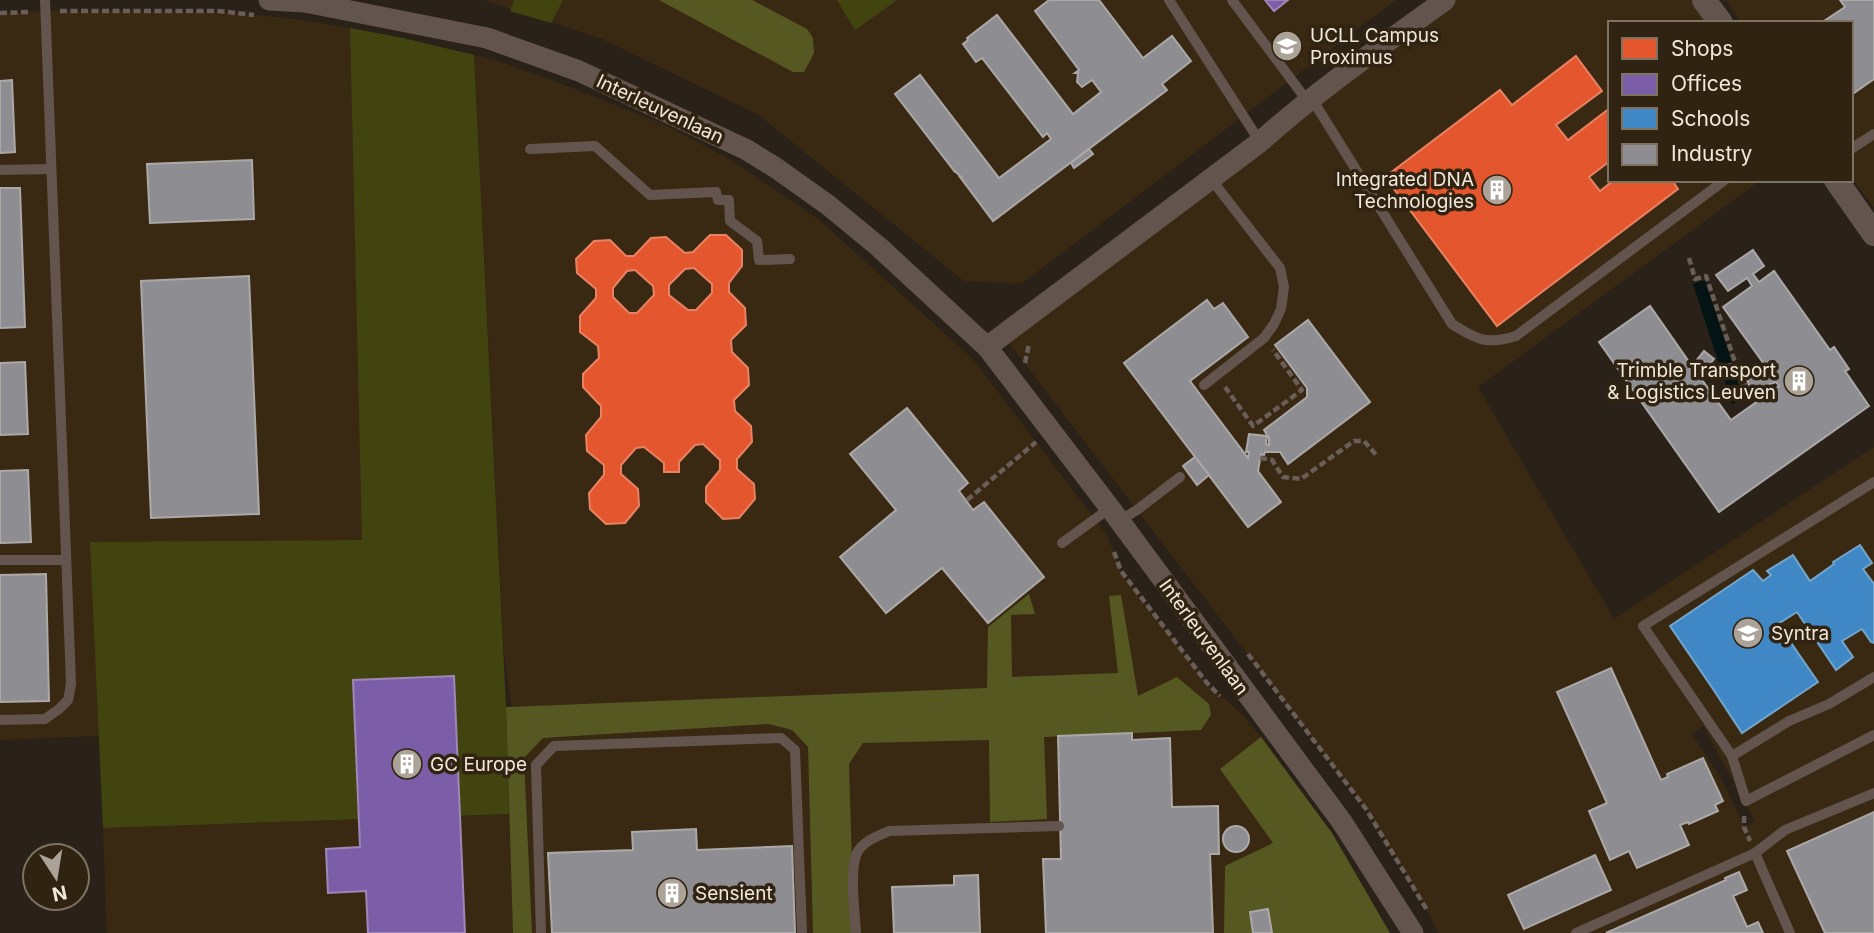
<svg xmlns="http://www.w3.org/2000/svg" width="1874" height="933" viewBox="0 0 1874 933" font-family="Inter,sans-serif">
<style>
.built{fill:#3a2912;fill-rule:evenodd}
.green{fill:#424410}
.forest{fill:#565822}
.water{fill:#041313}
.shops{fill:#e4572e;stroke:#e88262;stroke-width:2;fill-rule:evenodd}
.offices{fill:#7b5ea7;stroke:#9e87b7;stroke-width:2}
.schools{fill:#3f88c5;stroke:#74a5cc;stroke-width:2}
.industry{fill:#8d8d92;stroke:#aba8a8;stroke-width:2}
.lines{fill:none;stroke-linecap:round;stroke-linejoin:round}
.path{stroke:#695e58;stroke-width:4.5;stroke-dasharray:7 3.5;stroke-linecap:butt}
.service{stroke:#63554e;stroke-width:10}
.minor{stroke:#63554e;stroke-width:21}
.tertiary{stroke:#63554e;stroke-width:24}
.labels{text-anchor:middle;dominant-baseline:central;stroke-width:7;stroke-linejoin:round;paint-order:stroke}
.poi-label{font-size:19px;fill:#f1e8dc;stroke:#312311;text-anchor:start}
.street-label{font-size:19px;fill:#f1e8dc;stroke:#312311}
</style>
<rect width="100%" height="100%" fill="#2a2218"/>
<g class="built">
<polygon points="484,0 1396,0 1021,284 964,281 759,115 602,39"/>
<path d="M1445,0h259l17,23h-111v157h151l-283,207 136,232 260,-172v486h-436l-9,-19 -63,-105 -363,-474zM1703,726l52,95 -11,6 -21,-45 -31,-48z"/>
<polygon points="1726,0 1874,0 1874,208 1851,177 1851,23 1742,23"/>
<polygon points="44,11 218,11 303,20 350,28 363,540 91,542 100,736 0,740 0,13"/>
<polygon points="474,55 498,61 570,87 665,125 733,161 818,219 972,358 1107,535 1121,571 1207,683 1244,716 1261,737 1332,833 1390,933 835,933 827,713 514,723 504,653"/>
<polygon points="769,724 792,730 808,747 813,933 532,933 524,758 543,738"/>
<polygon points="509,814 513,933 107,933 103,828"/>
</g>
<g class="green">
<polygon points="514,0 563,0 551,23 510,11"/>
<polygon points="837,0 897,0 855,30"/>
<polygon points="350,28 403,38 474,55 506,707 509,814 103,828 90,542 362,540"/>
</g>
<g class="forest">
<polygon points="659,0 752,0 807,29 813,38 814,53 804,72 793,72"/>
<polygon points="1029,594 1035,614 1011,615 1012,677 1118,673 1109,596 1121,595 1138,696 1177,677 1209,704 1211,715 1201,730 1044,737 1047,819 990,822 989,740 863,743 849,764 854,933 813,933 808,747 792,730 769,724 543,738 524,758 532,933 513,933 506,707 987,688 988,627"/>
<polygon points="1261,737 1332,833 1390,933 1224,933 1225,866 1273,843 1220,769"/>
</g>
<polygon class="water" points="1705,280 1744,400 1732,404 1693,284"/>
<g class="shops">
<polygon points="1576,56 1602,91 1556,125 1568,140 1610,108 1610,161 1589,177 1600,191 1614,180 1672,180 1678,189 1497,326 1385,177 1500,90 1512,105"/>
<path d="M710,235h16l16,15v16l-13,17v9l16,16 1,17 -15,15 1,12 16,16 1,17 -15,15 1,11 16,15 1,16 -15,17v10l17,15 1,15 -16,19 -16,1 -17,-17v-15l14,-17v-10l-17,-16 -8,1 -16,17v10h-15v-9l-20,-16 -8,1 -15,17v9l17,15 1,17 -14,17 -19,1 -16,-15 -1,-16 15,-18v-10l-17,-14 -1,-16 15,-18v-11l-18,-19v-13l16,-16 -1,-12 -18,-14v-16l16,-18v-9l-19,-16 -1,-14 18,-18 16,-1 16,16h8l17,-18 15,-1 19,16 8,-1zM694,268l18,16v9l-16,17h-8l-19,-15v-10l16,-16zM635,270l18,16 1,9 -17,18h-8l-16,-16v-9l14,-17z"/>
</g>
<g class="offices">
<polygon points="1265,0 1288,0 1274,11"/>
<polygon points="454,676 465,933 368,933 366,891 328,893 326,849 360,847 353,680"/>
</g>
<polygon class="schools" points="1860,545 1872,563 1863,569 1874,584 1874,643 1871,642 1862,629 1842,641 1853,657 1836,670 1797,612 1778,624 1818,682 1742,733 1713,689 1670,626 1753,570 1763,581 1771,575 1767,571 1793,555 1810,581 1834,564 1833,562"/>
<g class="industry">
<polygon points="1049,0 1099,0 1143,58 1172,36 1191,61 1162,84 1167,90 993,221 960,177 961,177 956,172 955,172 895,94 920,75 999,178 1051,139 1047,133 1043,137 982,58 976,62 963,44 968,40 967,38 997,15 1073,114 1101,92 1092,80 1082,87 1077,82 1078,73 1075,73 1079,70 1035,11"/>
<polygon points="1840,0 1874,0 1874,79 1851,95 1851,23 1821,23 1845,7"/>
<polygon points="12,80 15,152 0,153 0,81"/>
<polygon points="1089,149 1093,154 1074,168 1071,163"/>
<polygon points="252,160 254,219 150,223 147,164"/>
<polygon points="0,188 20,188 25,327 0,328"/>
<polygon points="1753,250 1764,266 1753,274 1759,282 1774,271 1830,350 1834,347 1849,369 1845,371 1869,406 1719,512 1599,342 1650,306 1692,366 1704,351 1714,359 1700,377 1731,420 1779,386 1776,382 1751,391 1747,379 1769,371 1723,307 1752,286 1747,278 1728,291 1716,275"/>
<polygon points="249,276 259,514 151,518 141,281"/>
<polygon points="1207,300 1214,309 1223,303 1248,337 1190,381 1248,458 1249,452 1246,452 1249,434 1267,436 1266,444 1269,445 1269,438 1264,430 1307,397 1307,388 1275,345 1308,320 1370,402 1288,464 1280,452 1265,452 1264,455 1261,454 1258,471 1281,502 1248,527 1124,363"/>
<polygon points="25,362 28,434 0,435 0,363"/>
<polygon points="907,408 968,483 959,491 973,510 984,502 1044,577 988,623 942,568 886,613 840,557 896,510 850,454"/>
<polygon points="1195,457 1209,475 1197,485 1183,466"/>
<polygon points="28,470 31,542 0,543 0,471"/>
<polygon points="46,574 49,701 0,702 0,575"/>
<polygon points="1611,668 1661,780 1668,777 1667,774 1703,758 1723,801 1715,805 1718,811 1689,824 1688,822 1680,825 1689,845 1637,868 1629,851 1610,860 1589,811 1607,803 1557,692"/>
<polygon points="1132,733 1132,740 1170,738 1172,807 1218,806 1219,854 1210,854 1213,933 1046,933 1043,859 1061,859 1058,736"/>
<polygon points="1874,812 1874,933 1825,933 1787,851"/>
<circle cx="1236" cy="839" r="13"/>
<polygon points="696,829 697,850 792,846 795,933 552,933 548,853 633,850 632,832"/>
<polygon points="1595,855 1611,890 1524,929 1508,895"/>
<polygon points="1739,872 1747,890 1733,896 1747,927 1758,922 1763,933 1606,933 1726,880 1725,878"/>
<polygon points="978,875 980,933 894,933 892,887 954,885 954,876"/>
<polygon points="1268,909 1272,933 1253,933 1250,912"/>
</g>
<g class="lines">
<g class="path">
<polyline points="60,11 218,11 254,15"/>
<polyline points="0,13 31,12"/>
<polyline points="1689,258 1695,279 1706,276 1743,386 1748,384"/>
<polyline points="1025,363 1029,344"/>
<polyline points="1705,371 1735,364"/>
<polyline points="1225,387 1253,426 1302,390 1273,350"/>
<polyline points="1260,458 1272,460 1283,477 1301,479 1354,441 1364,441 1378,457"/>
<polyline points="967,500 1036,442"/>
<polyline points="1114,552 1121,571 1207,683 1220,696"/>
<polyline points="1248,654 1366,809 1427,910"/>
<polyline points="1744,816 1744,827 1750,841"/>
</g>
<g class="service">
<polyline points="1169,0 1260,142"/>
<polyline points="1232,0 1308,102"/>
<path d="M1312,99l140,225c25,16 35,21 64,12l209,-156"/>
<polyline points="530,149 595,146 650,195 716,192 718,200 729,200 730,221 757,241 759,260 790,259"/>
<polyline points="1851,149 1874,134"/>
<polyline points="0,170 50,169"/>
<polyline points="1204,385 1264,338 1274,324 1281,309 1284,287 1280,268 1211,179"/>
<polyline points="1874,482 1643,626 1732,756 1746,801 1874,735"/>
<polyline points="1119,521 1137,510 1180,477"/>
<polyline points="1062,543 1110,508"/>
<polyline points="0,560 66,560"/>
<polyline points="0,720 45,719 59,709 68,700 71,684 45,0"/>
<polyline points="1732,756 1789,721 1829,704 1874,677"/>
<polyline points="1755,853 1790,933"/>
<polyline points="541,933 536,765 554,746 781,738 795,750 802,933"/>
<path d="M856,933c-1,-20 -7,-62 1,-80 6,-12 21,-17 32,-22l170,-5"/>
<polyline points="1576,933 1755,853 1785,830 1874,793"/>
</g>
<g class="minor">
<polyline points="269,0 305,2 487,38 579,71 747,150 776,168 828,205 879,247 987,347 1110,508 1342,822 1413,933"/>
<path d="M987,347l273,-205c58,-52 122,-96 185,-142"/>
</g>
<g class="tertiary">
<polyline points="1704,0 1721,23"/>
<polyline points="1836,180 1874,234"/>
</g>
</g>
<defs>
<g id="university-disc" transform="scale(1.575)"><circle r="9.5" fill="#aba397" stroke="#312311"/><path d="M0-5L7-2L0 1L-7-2ZM-4 1L0 2.5L4 1V4Q0 6-4 4Z" fill="#fff"/></g>
<g id="building-disc" transform="scale(1.575)"><circle r="9.5" fill="#aba397" stroke="#312311"/><path d="M-4-6H4V6H1V3H-1V6H-4ZM-2.5-4.3h1.7v1.8h-1.7ZM.8-4.3h1.7v1.8H.8ZM-2.5-1h1.7V.8h-1.7ZM.8-1h1.7V.8H.8Z" fill="#fff"/></g>
<g id="school-disc" transform="scale(1.575)"><circle r="9.5" fill="#aba397" stroke="#312311"/><path d="M0-5L7-2L0 1L-7-2ZM-4 1L0 2.5L4 1V4Q0 6-4 4Z" fill="#fff"/></g>
</defs>
<g fill-rule="evenodd">
<use href="#university-disc" x="1287" y="46"/>
<use href="#building-disc" x="1497" y="190"/>
<use href="#building-disc" x="1799" y="381"/>
<use href="#school-disc" x="1748" y="633"/>
<use href="#building-disc" x="407" y="764"/>
<use href="#building-disc" x="672" y="893"/>
</g>
<g class="labels">
<g class="poi-label">
<text x="1310" y="35">UCLL Campus<tspan x="1310" dy="22">Proximus</tspan></text>
<text x="1474" y="179" text-anchor="end">Integrated DNA<tspan x="1474" dy="22">Technologies</tspan></text>
<text x="1776" y="370" text-anchor="end">Trimble Transport<tspan x="1776" dy="22">&amp; Logistics Leuven</tspan></text>
<text x="1771" y="633">Syntra</text>
<text x="430" y="764">GC Europe</text>
<text x="695" y="893">Sensient</text>
</g>
<g class="street-label">
<text transform="translate(660 109) rotate(25)">Interleuvenlaan</text>
<text transform="translate(1204 637) rotate(54)">Interleuvenlaan</text>
</g>
</g>
<rect x="1608" y="21" width="245" height="161" fill="#312311" stroke="#7e7262" stroke-width="2"/>
<rect x="1622" y="38" width="35" height="21" fill="#e4572e" stroke="#7e7262" stroke-width="2"/>
<text x="1671" y="56" font-size="21" fill="#f1e8dc">Shops</text>
<rect x="1622" y="74" width="35" height="21" fill="#7b5ea7" stroke="#7e7262" stroke-width="2"/>
<text x="1671" y="91" font-size="21" fill="#f1e8dc">Offices</text>
<rect x="1622" y="108" width="35" height="21" fill="#3f88c5" stroke="#7e7262" stroke-width="2"/>
<text x="1671" y="126" font-size="21" fill="#f1e8dc">Schools</text>
<rect x="1622" y="144" width="35" height="21" fill="#8d8d92" stroke="#7e7262" stroke-width="2"/>
<text x="1671" y="161" font-size="21" fill="#f1e8dc">Industry</text>
<g transform="translate(56 877) rotate(168)"><circle r="33" fill="#312311" stroke="#7e7262" stroke-width="2"/>
<path d="M0-5L12 26L0 18L-12 26Z" fill="#aba397"/>
<text y="-10" font-size="19" font-weight="bold" text-anchor="middle" fill="#f1e8dc">N</text>
</g>
</svg>
